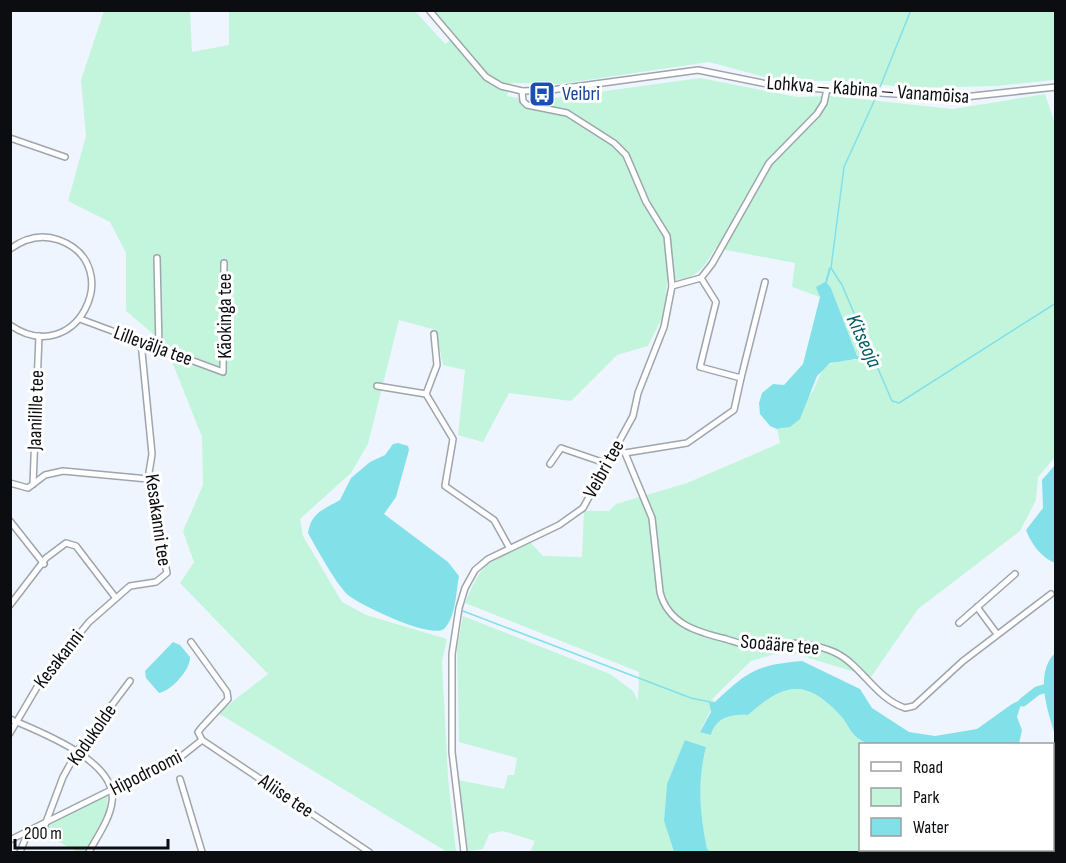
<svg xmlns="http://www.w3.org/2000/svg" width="1066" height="863" viewBox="0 0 1066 863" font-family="'Sofia Sans Condensed',sans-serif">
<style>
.green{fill:#c2f5dc}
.water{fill:#82e0e9}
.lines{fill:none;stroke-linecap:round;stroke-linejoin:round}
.stream{stroke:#82e0e9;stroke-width:1.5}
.river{stroke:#82e0e9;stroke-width:9}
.minor-casing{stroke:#9fa5ad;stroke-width:8}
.minor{stroke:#fff;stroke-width:5}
.labels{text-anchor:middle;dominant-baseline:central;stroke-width:6;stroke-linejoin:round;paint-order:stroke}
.street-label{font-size:20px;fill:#0b0d10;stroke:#fff}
.transit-label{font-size:20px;fill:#164399;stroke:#fff;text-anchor:start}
.water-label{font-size:21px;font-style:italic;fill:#025b61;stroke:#fff}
</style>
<rect width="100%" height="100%" fill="#eff5fe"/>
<g class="green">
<path d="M229,10l186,1 30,33 11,-8 -24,-25h623v69l-59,6 -81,2 -71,-7h-64l-71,-19 -149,22 -49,-1 -4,13 26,5 167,-23 97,19 34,-1 122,13 92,-15 11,33 -1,330 -17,20 -2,23 -16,31 -102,78 -47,68 -85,-26 -35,10 -39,38 3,3 -15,29 11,4c5,-18 21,-21 37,-20 34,-30 56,-38 90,-2 14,14 10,23 31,31h-9v106h39l-5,2h-183l-4,-3c-7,-36 -10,-66 -1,-102l-20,-7 -19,44 -3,37 10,31h-144l5,-11 -32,-10 -14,3 -6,15 -15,2 -10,-71 46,9 4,-14h6l3,-17 -58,-16 -2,-93 6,-33 147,58 23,17 5,10 1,-29 -174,-69c18,-43 24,-44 66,-60l12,13 39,1 2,-46h25l7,-7 71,-21 93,-40 -3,-14h6l30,-38 10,-23 14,-7 31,-2 -11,-3 -2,-4 -24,-64 -4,-5 4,-14 -2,-1 -9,29 -28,-10 3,-24 -80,-15c-13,24 -20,32 -48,32l-2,32 -17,34 -31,9 -46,46 -62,-8 -26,49 -25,-7 7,-65 -22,-5 -7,-35 -37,-10 -31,124 -17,29 -51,46 3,17 39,66 24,13 81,24 -5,23 6,116 8,74h-9l-229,-139 50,-39 -88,-91 14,-21 -11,-31 20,-46 -1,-48 -37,-93 -39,-33v-58l-16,-31 -42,-21 18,-65 -5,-56 23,-69h86l2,41 37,-7z"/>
<polygon points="108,794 106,813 85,852 78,852 39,831"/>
</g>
<g class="water">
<polygon points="829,267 831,269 827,283 831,288 857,356 873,358 876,366 856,359 830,363 817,376 800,419 790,427 777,429 770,426 760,414 759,403 762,393 773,384 784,385 803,364 820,297 816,287 825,282"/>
<path d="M398,443l10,3 1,4 -13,47 -12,17 64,48 11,14c-3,15 -3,40 -14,52 -11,13 -85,-23 -97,-33 -12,-11 -31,-46 -40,-62 3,-21 17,-24 32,-33l11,-22 19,-16 15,-7 8,-11z"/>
<path d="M1055,465v98c-13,-5 -24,-19 -29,-33l17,-22 -1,-28z"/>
<path d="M173,642l7,3 10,12c1,12 -19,34 -31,36l-13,-15 -1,-7z"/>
<path d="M1055,653v82c-7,-24 -21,-61 0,-82z"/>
<path d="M802,661l58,28 12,19 37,24 26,4 42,-7 35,-25 18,-9 -10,12 -3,10 5,13 -3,14h-150c-21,-8 -17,-17 -31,-31 -34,-36 -56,-28 -90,2 -16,-1 -32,2 -37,20l-11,-3 11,-20 -2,-10h6c33,-31 41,-37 87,-41z"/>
<path d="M685,740l21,7c-9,36 -6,66 1,102l4,3h-37l-10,-31 3,-37z"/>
</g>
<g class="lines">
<g class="stream">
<polyline points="880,87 911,10"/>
<polyline points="874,360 842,285 831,268 844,167 876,97"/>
<polyline points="876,364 892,401 899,403 1056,303"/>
<polyline points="463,611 691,698 710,702"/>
</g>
<polyline class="river" points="1023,702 1037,691 1056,685"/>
<g class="minor-casing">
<g id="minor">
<polyline points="429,10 486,77 501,86 522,91 551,90 698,70 777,86 955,98 1056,87"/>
<polyline points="522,91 523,101 527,105 567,113 614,143 626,155 646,202 667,236 672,286"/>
<polyline points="10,138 65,157"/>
<path d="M10,249c15,-11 32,-15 49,-9 69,25 17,131 -49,85"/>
<polyline points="157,258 159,348"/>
<polyline points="80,319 223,372 224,263"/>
<polyline points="434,334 437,365 426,394 453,439 445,486 494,520 509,547"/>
<polyline points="741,378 765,282"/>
<polyline points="377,386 426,394"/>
<path d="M617,448l8,5 27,65 8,74c8,32 37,40 66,47 10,3 20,7 31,8 8,1 15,-2 23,-3 16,-2 38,1 54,8 27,12 41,46 71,56l9,-2 49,-45 88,-67"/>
<polyline points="625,453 687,443 734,410 741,378 700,367 716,302 701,278"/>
<polyline points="550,464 561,448 608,464"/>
<polyline points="10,483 28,488 45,475 63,471 148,479"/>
<polyline points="33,484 39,336"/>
<polyline points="10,521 44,564"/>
<polyline points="10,605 46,558 66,543 76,546 115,597"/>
<polyline points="977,607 997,634"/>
<polyline points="959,623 1015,574"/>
<polyline points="191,642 227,692 228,699 202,727 198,732 202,740"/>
<path d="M10,719c30,13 108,42 102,83 -2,17 -15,35 -23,50"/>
<polyline points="10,733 40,682 89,622 130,586 156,582 167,573 148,479 152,454 141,342"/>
<polyline points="202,740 369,852"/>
<polyline points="180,779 202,852"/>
<polyline points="45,825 63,777 78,750 130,681"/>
<polyline points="10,840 111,790 173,763 202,740"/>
<polyline points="20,852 28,832"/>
<polyline points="464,852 452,752 452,654 459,608 465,588 475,570 488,559 559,525 583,508 633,416 638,393 664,327 672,286 701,278 712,264 769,163 817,114 824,103 827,89"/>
</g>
</g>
<use href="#minor" class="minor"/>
</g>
<defs>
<g id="bus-square" transform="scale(1.35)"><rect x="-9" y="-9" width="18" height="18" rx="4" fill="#1a4fb4" stroke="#fff"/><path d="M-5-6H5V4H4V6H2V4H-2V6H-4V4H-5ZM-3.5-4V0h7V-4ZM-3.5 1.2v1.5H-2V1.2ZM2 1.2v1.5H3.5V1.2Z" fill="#fff"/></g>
</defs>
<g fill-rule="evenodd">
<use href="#bus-square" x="542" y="94"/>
</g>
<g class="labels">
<g class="street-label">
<text transform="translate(868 90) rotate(4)">Lohkva — Kabina — Vanamõisa</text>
<text transform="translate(225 316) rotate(-90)">Käokinga tee</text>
<text transform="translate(153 346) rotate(20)">Lillevälja tee</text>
<text transform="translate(36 410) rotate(-88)">Jaanilille tee</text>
<text transform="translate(604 469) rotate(-61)">Veibri tee</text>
<text transform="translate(158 520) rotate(82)">Kesakanni tee</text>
<text transform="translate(780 645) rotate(5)">Sooääre tee</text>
<text transform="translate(59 659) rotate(-52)">Kesakanni</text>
<text transform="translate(92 735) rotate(-55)">Kodukolde</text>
<text transform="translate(146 773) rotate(-27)">Hipodroomi</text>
<text transform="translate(286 796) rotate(34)">Aliise tee</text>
</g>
<g class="transit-label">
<text x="562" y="94">Veibri</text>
</g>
<g class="water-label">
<text transform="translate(864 341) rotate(65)">Kitseoja</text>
</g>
</g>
<rect width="1066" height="863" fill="none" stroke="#0b0d10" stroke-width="24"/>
<rect x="859" y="743" width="195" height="108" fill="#ffffff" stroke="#9d9e9f" stroke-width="1.5"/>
<rect x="871" y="762" width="30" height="9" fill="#ffffff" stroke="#9d9e9f" stroke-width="1.5"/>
<text x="913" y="773" font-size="18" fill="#0b0d10">Road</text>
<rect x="871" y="788" width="30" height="18" fill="#c2f5dc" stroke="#9d9e9f" stroke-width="1.5"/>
<text x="913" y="803" font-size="18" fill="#0b0d10">Park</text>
<rect x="871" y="818" width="30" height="18" fill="#82e0e9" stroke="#9d9e9f" stroke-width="1.5"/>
<text x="913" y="833" font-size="18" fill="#0b0d10">Water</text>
<path d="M15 839v9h153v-9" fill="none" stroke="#0b0d10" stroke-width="3"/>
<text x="24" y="839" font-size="18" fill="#0b0d10" stroke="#ffffff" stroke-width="4.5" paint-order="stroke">200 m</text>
</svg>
